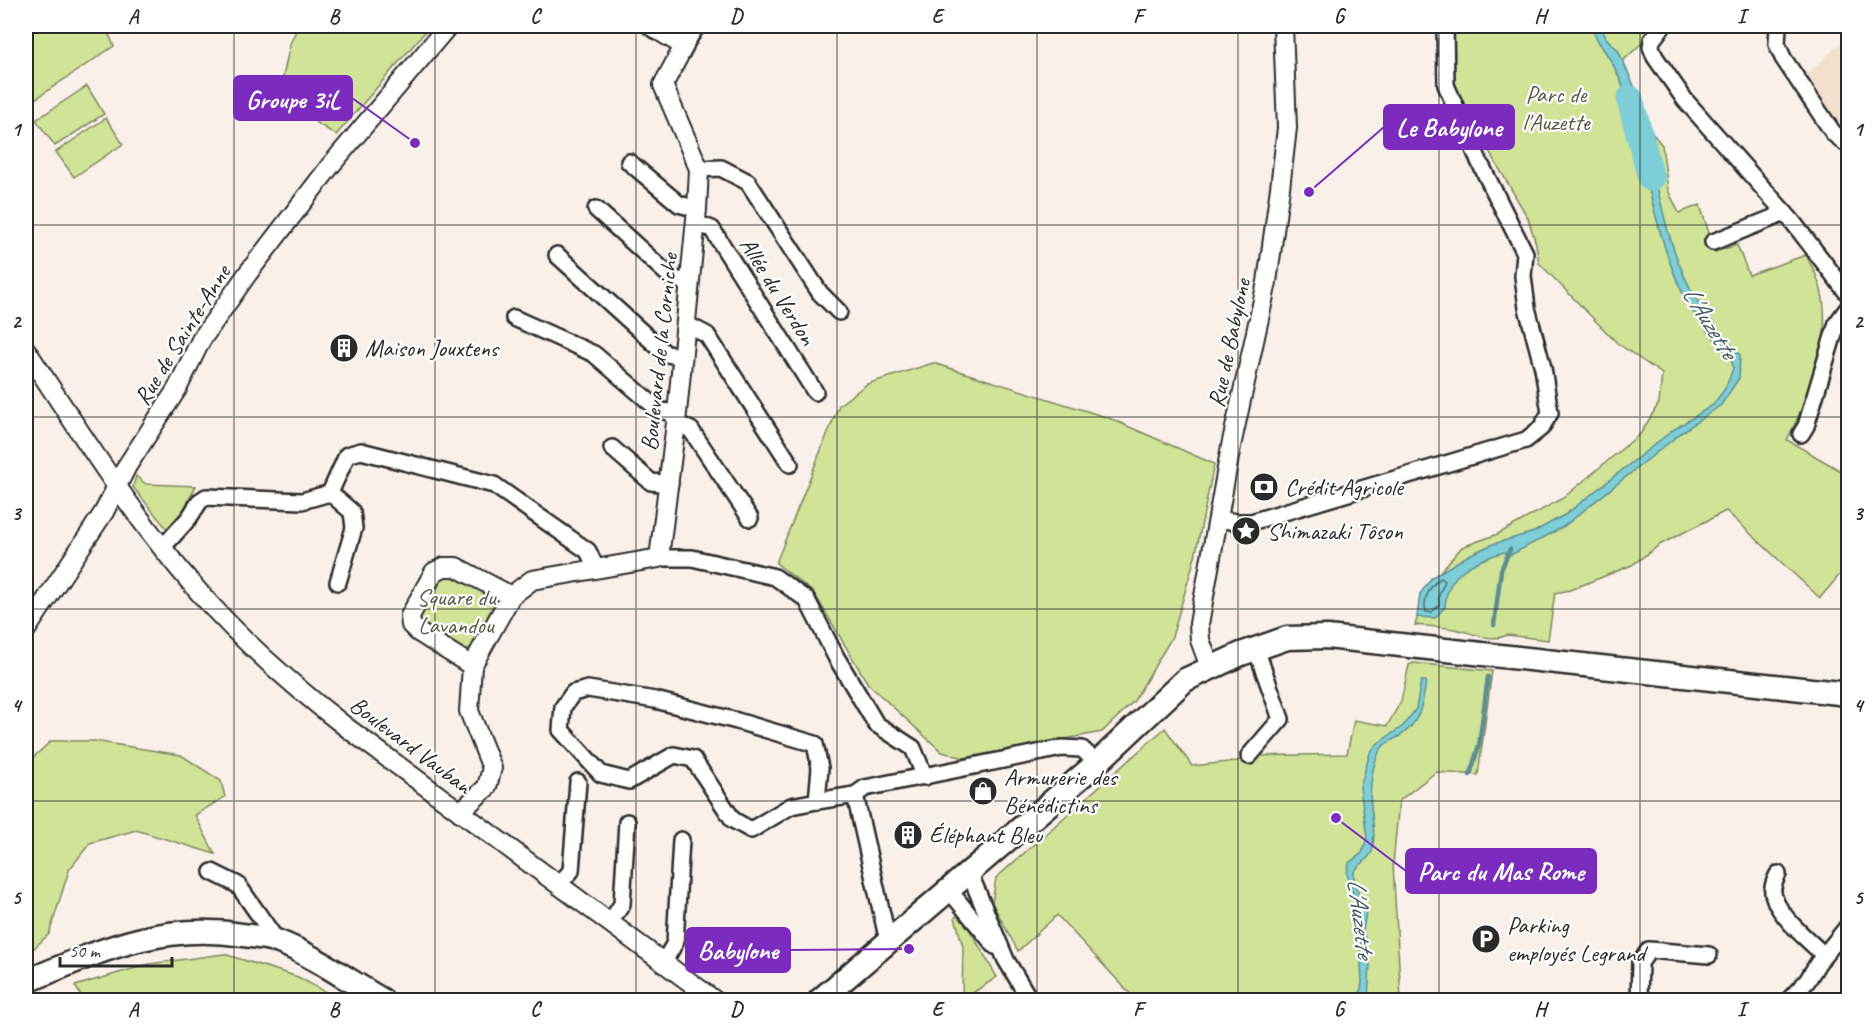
<svg xmlns="http://www.w3.org/2000/svg" width="1874" height="1026" viewBox="0 0 1874 1026" font-family="Caveat,sans-serif">
<style>
.built{fill:#f2e0cf}
.green{fill:#d1e397;stroke:#7e8761;stroke-width:1.5}
.water{fill:#7eced7;stroke:#5d8d92;stroke-width:1.5}
.lines{fill:none;stroke-linecap:round;stroke-linejoin:round}
.shore{stroke:#4c6c70;stroke-width:1.5}
.stream{stroke:#5d8d92;stroke-width:4.5}
.river{stroke:#7eced7;stroke-width:27}
.minor-casing{stroke:#2b2b2b;stroke-width:20}
.tertiary-casing{stroke:#2b2b2b;stroke-width:22}
.primary-casing{stroke:#2b2b2b;stroke-width:27}
.minor{stroke:#fff;stroke-width:15}
.tertiary{stroke:#fff;stroke-width:18}
.primary{stroke:#fff;stroke-width:22}
.grid{fill:none;stroke:#2b2b2b;stroke-width:1.5;stroke-opacity:0.55}
.labels{text-anchor:middle;dominant-baseline:central;stroke-width:4.5;stroke-linejoin:round;paint-order:stroke}
.park-label{font-size:24px;fill:#545946;stroke:#fff}
.street-label{font-size:24px;fill:#2b2b2b;stroke:#fff}
.poi-label{font-size:24px;fill:#2b2b2b;stroke:#fff;text-anchor:start}
.water-label{font-size:26px;font-style:italic;fill:#445c5f;stroke:#fff}
.leader{fill:none;stroke:#7b2cbf;stroke-width:2}
.callout-dot{fill:#7b2cbf;stroke:#fff;stroke-width:2}
.callout{fill:#7b2cbf;stroke:#7b2cbf;stroke-width:2}
.callout-label{font-size:26px;text-anchor:middle;font-weight:bold;fill:#fff}
.neatline{fill:none;stroke:#2b2b2b;stroke-width:2}
.grid-label{font-size:20px;text-anchor:middle;font-weight:bold;fill:#2b2b2b}
</style>
<rect width="100%" height="100%" fill="#f9f1e9"/>
<filter id="ink" filterUnits="userSpaceOnUse"><feTurbulence type="fractalNoise" baseFrequency=".0167" numOctaves="2"/><feDisplacementMap in="SourceGraphic" scale="12" xChannelSelector="R" yChannelSelector="G"/><feConvolveMatrix kernelMatrix="1 2 1 2 8 2 1 2 1" color-interpolation-filters="sRGB"/></filter>
<g filter="url(#ink)">
<polygon class="built" points="1848,36 1848,132 1841,126 1805,76"/>
<g class="green">
<polygon points="26,26 105,26 114,46 26,105"/>
<polygon points="298,26 430,26 336,135 299,112 283,77 290,44"/>
<path d="M1452,26h199l4,2 -13,15 -19,18 15,34 5,21 10,18 9,11 6,45 11,23 21,-8 15,47 22,-7 12,30 57,-20c3,6 7,13 10,20 23,54 -5,117 -29,165l61,35v90l-28,33 -94,-87 -65,33 -29,21 -62,25 -15,3 -7,47 -41,-5c-15,8 -37,-3 -53,-6 -12,-2 -26,-3 -39,-4l4,-13 1,-18 42,-47 36,-13 65,-36 78,-65 18,-30 3,-29 -45,-31 -78,-80 -3,-19 -8,-26 -71,-122 -4,-27z"/>
<polygon points="87,86 104,114 55,146 36,120"/>
<polygon points="106,118 123,144 74,177 56,152"/>
<polygon points="933,363 1109,418 1214,464 1195,557 1172,637 1134,701 1102,732 964,758 942,752 868,684 814,593 776,563 839,405 867,384"/>
<polygon points="136,476 146,484 196,486 171,534 133,487"/>
<polygon points="451,573 492,595 493,606 471,647 464,652 419,622 417,616 439,580"/>
<polygon points="1413,663 1492,671 1478,775 1436,772 1399,801 1393,864 1401,1000 1136,1000 1057,915 1018,951 992,903 996,878 1165,728 1192,766 1237,761 1249,756 1347,754 1354,720 1387,726 1401,701 1409,665"/>
<polygon points="51,741 94,741 181,755 221,781 225,797 195,815 215,854 136,830 90,843 69,870 49,934 31,951 26,947 26,764"/>
<polygon points="960,913 997,977 962,1000 963,947 955,917"/>
<polygon points="224,954 298,977 340,1000 84,1000 75,986 149,964"/>
</g>
<g class="water">
<path d="M1591,26h10l5,12 12,12 20,45 5,21 6,9 -14,11c-4,-24 -10,-51 -23,-73 -7,-13 -17,-23 -21,-37z"/>
<path d="M1647,141c13,54 20,110 50,159 12,20 28,37 43,55l-1,23 -18,27 -40,28 -118,94 -52,28 -7,-3c-29,9 -58,20 -59,55l-10,11 -18,-1 3,-23 12,-17 37,-22 24,-11 41,-12 32,-18 107,-84 40,-25 11,-15 6,-13 3,-9 -2,-11c-14,-15 -30,-32 -41,-50 -28,-49 -37,-108 -53,-162z"/>
<path d="M1421,681h5c-3,22 -6,44 -28,56 -9,5 -16,7 -20,17 -6,14 -9,36 -7,51 1,15 5,30 1,46 -3,9 -13,13 -18,21v10l12,31 -3,17 7,34 -2,36h-9l3,-18 -4,-72 -11,-36 2,-11 13,-10 5,-15 -7,-51 10,-34 7,-9 26,-18 13,-17z"/>
</g>
<g class="lines">
<path class="shore" d="M1441,578l4,3 -6,14v10l-7,7h-6c-4,-13 4,-27 15,-34z"/>
<g class="stream">
<polyline points="1494,625 1501,570 1510,549"/>
<polyline points="1470,775 1479,745 1488,677"/>
</g>
<polyline class="river" points="1630,99 1651,178"/>
<g class="minor-casing">
<g id="minor">
<polyline points="1663,26 1652,40 1651,47 1655,57 1685,100 1792,221 1848,294"/>
<polyline points="1778,26 1777,44 1783,58 1834,134 1848,145"/>
<polyline points="684,46 697,26"/>
<polyline points="629,162 679,204 697,209"/>
<polyline points="699,169 721,168 748,182 820,293 839,312"/>
<polyline points="596,209 673,279 690,282"/>
<polyline points="696,223 712,229 815,392"/>
<polyline points="1713,242 1785,213"/>
<polyline points="557,255 666,354 683,356"/>
<polyline points="514,318 594,354 659,410 677,414"/>
<polyline points="686,324 707,335 790,464"/>
<polyline points="676,423 691,430 750,518"/>
<polyline points="1801,434 1806,426 1837,323 1848,308"/>
<polyline points="612,448 651,482 670,484"/>
<polyline points="330,493 352,512 354,528 338,582"/>
<polyline points="1219,519 1236,522 1251,522 1526,440 1541,428 1550,413 1543,368 1527,308 1523,276 1525,253 1479,161 1446,85 1445,26"/>
<polyline points="163,547 189,518 200,501 206,497 302,501 330,493 347,455 361,451 494,485 588,551 596,568"/>
<polyline points="659,558 692,558 775,577 807,600 836,657 876,724 913,748 925,777"/>
<polygon points="588,689 655,700 737,721 815,744 820,768 817,801 791,806 751,830 733,820 693,759 674,755 629,781 601,774 561,730 563,707 573,693"/>
<polyline points="1249,756 1281,719 1256,649"/>
<polyline points="817,801 855,795"/>
<polyline points="212,872 238,885 277,941"/>
<polyline points="969,872 1006,960 1030,1000"/>
<path d="M1778,874c-4,8 -7,15 -4,23 5,19 36,45 50,58"/>
<polyline points="558,885 571,871 578,782"/>
<polyline points="949,890 995,946"/>
<polyline points="610,923 622,904 627,822"/>
<polyline points="888,941 855,795 865,788 1062,748 1082,749 1097,763"/>
<polyline points="663,963 675,943 681,840"/>
<polyline points="1639,1000 1640,963 1649,950 1709,955"/>
<polyline points="1789,1000 1807,981 1818,963 1848,926"/>
</g>
</g>
<g class="tertiary-casing">
<g id="tertiary">
<path d="M26,350c54,82 107,167 172,241 45,51 95,95 148,136l368,273"/>
<polyline points="26,630 104,512 127,466 177,389 201,340 248,273 331,165 448,26"/>
<polyline points="472,666 418,632 411,625 410,616 434,572 444,567 456,567 511,596"/>
<polyline points="1210,667 1200,640 1199,624 1231,446 1267,282 1280,188 1287,128 1283,26"/>
<polyline points="460,812 487,787 492,768 469,711 472,666 511,596 532,580 659,558 676,423 697,209 699,169 663,85 684,46 651,26"/>
</g>
</g>
<g class="primary-casing">
<g id="primary">
<path d="M26,980l6,-1c72,-30 131,-57 211,-44 12,2 25,2 36,7 36,14 70,39 103,58"/>
<polyline points="820,1000 1097,763 1185,680 1241,654 1287,638 1327,637 1848,694"/>
</g>
</g>
<use href="#minor" class="minor"/>
<use href="#tertiary" class="tertiary"/>
<use href="#primary" class="primary"/>
</g>
</g>
<path class="grid" d="M234,26v974M435,26v974M636,26v974M837,26v974M1037,26v974M1238,26v974M1439,26v974M1640,26v974M26,225h1822M26,417h1822M26,609h1822M26,801h1822"/>
<defs>
<g id="building-disc" transform="scale(1.5)"><circle r="9.5" fill="#2b2b2b" stroke="#fff"/><path d="M-4-6H4V6H1V3H-1V6H-4ZM-2.5-4.3h1.7v1.8h-1.7ZM.8-4.3h1.7v1.8H.8ZM-2.5-1h1.7V.8h-1.7ZM.8-1h1.7V.8H.8Z" fill="#fff"/></g>
<g id="bank-disc" transform="scale(1.5)"><circle r="9.5" fill="#2b2b2b" stroke="#fff"/><path d="M-6-4H6V4H-6ZM0-2.3a2.3 2.3 0 1 0 0 4.6a2.3 2.3 0 1 0 0-4.6Z" fill="#fff"/></g>
<g id="sight-disc" transform="scale(1.5)"><circle r="9.5" fill="#2b2b2b" stroke="#fff"/><path d="M0-6L1.8-2.2L6-1.7L2.9 1.2L3.7 5.4L0 3.3L-3.7 5.4L-2.9 1.2L-6-1.7L-1.8-2.2Z" fill="#fff"/></g>
<g id="shop-disc" transform="scale(1.5)"><circle r="9.5" fill="#2b2b2b" stroke="#fff"/><path d="M-5-2.5h2.3a2.7 3.5 0 0 1 5.4 0H5L5.5 6h-11ZM-1.5-2.5h3a1.5 2.3 0 0 0-3 0Z" fill="#fff"/></g>
<g id="parking-disc" transform="scale(1.5)"><circle r="9.5" fill="#2b2b2b" stroke="#fff"/><path d="M-3.5-5.5H1a3.5 3.5 0 0 1 0 7H-1V5.5H-3.5ZM-1-3.4V-.6H.8a1.4 1.4 0 0 0 0-2.8Z" fill="#fff"/></g>
</defs>
<g fill-rule="evenodd">
<use href="#building-disc" x="344" y="348"/>
<use href="#bank-disc" x="1264" y="487"/>
<use href="#sight-disc" x="1246" y="531"/>
<use href="#shop-disc" x="983" y="791"/>
<use href="#building-disc" x="908" y="835"/>
<use href="#parking-disc" x="1486" y="939"/>
</g>
<g class="labels">
<g class="park-label">
<text x="1556" y="94">Parc de<tspan x="1556" dy="28">l'Auzette</tspan></text>
<text x="456" y="597">Square du<tspan x="456" dy="28">Lavandou</tspan></text>
</g>
<g class="street-label">
<text transform="translate(778 291) rotate(58)">Allée du Verdon</text>
<text transform="translate(182 335) rotate(-58)">Rue de Sainte-Anne</text>
<text transform="translate(1229 343) rotate(-78)">Rue de Babylone</text>
<text transform="translate(659 352) rotate(-84)">Boulevard de la Corniche</text>
<text transform="translate(411 745) rotate(37)">Boulevard Vauban</text>
</g>
<g class="poi-label">
<text x="365" y="348">Maison Jouxtens</text>
<text x="1285" y="487">Crédit Agricole</text>
<text x="1267" y="531">Shimazaki Tôson</text>
<text x="1004" y="777">Armurerie des<tspan x="1004" dy="28">Bénédictins</tspan></text>
<text x="929" y="835">Éléphant Bleu</text>
<text x="1507" y="925">Parking<tspan x="1507" dy="28">employés Legrand</tspan></text>
</g>
<g class="water-label">
<text transform="translate(1710 322) rotate(58)">L'Auzette</text>
<text transform="translate(1361 918) rotate(83)">L'Auzette</text>
</g>
</g>
<path class="leader" d="M415 143L352 98M1309 192L1384 127M1336 818L1406 871M909 949L790 950"/>
<g class="callout-dot">
<circle cx="415" cy="143" r="6"/>
<circle cx="1309" cy="192" r="6"/>
<circle cx="1336" cy="818" r="6"/>
<circle cx="909" cy="949" r="6"/>
</g>
<g class="callout">
<rect x="234" y="76" width="118" height="44" rx="6"/>
<rect x="1384" y="105" width="130" height="44" rx="6"/>
<rect x="1406" y="849" width="190" height="44" rx="6"/>
<rect x="686" y="928" width="104" height="44" rx="6"/>
</g>
<g class="callout-label">
<text x="293" y="108">Groupe 3iL</text>
<text x="1449" y="136">Le Babylone</text>
<text x="1501" y="880">Parc du Mas Rome</text>
<text x="738" y="959">Babylone</text>
</g>
<rect width="1874" height="1026" fill="none" stroke="#fff" stroke-width="66"/>
<path d="M60 957v9h112v-9" fill="none" stroke="#2b2b2b" stroke-width="3"/>
<text x="69" y="957" font-size="18" fill="#2b2b2b" stroke="#ffffff" stroke-width="4.5" paint-order="stroke">50 m</text>
<rect x="33" y="33" width="1808" height="960" class="neatline"/>
<g class="grid-label">
<text x="133" y="23">A</text>
<text x="334" y="23">B</text>
<text x="535" y="23">C</text>
<text x="736" y="23">D</text>
<text x="937" y="23">E</text>
<text x="1138" y="23">F</text>
<text x="1339" y="23">G</text>
<text x="1540" y="23">H</text>
<text x="1741" y="23">I</text>
<text x="16" y="136">1</text>
<text x="1858" y="136">1</text>
<text x="16" y="328">2</text>
<text x="1858" y="328">2</text>
<text x="16" y="520">3</text>
<text x="1858" y="520">3</text>
<text x="16" y="712">4</text>
<text x="1858" y="712">4</text>
<text x="16" y="904">5</text>
<text x="1858" y="904">5</text>
<text x="133" y="1016">A</text>
<text x="334" y="1016">B</text>
<text x="535" y="1016">C</text>
<text x="736" y="1016">D</text>
<text x="937" y="1016">E</text>
<text x="1138" y="1016">F</text>
<text x="1339" y="1016">G</text>
<text x="1540" y="1016">H</text>
<text x="1741" y="1016">I</text>
</g>
</svg>
